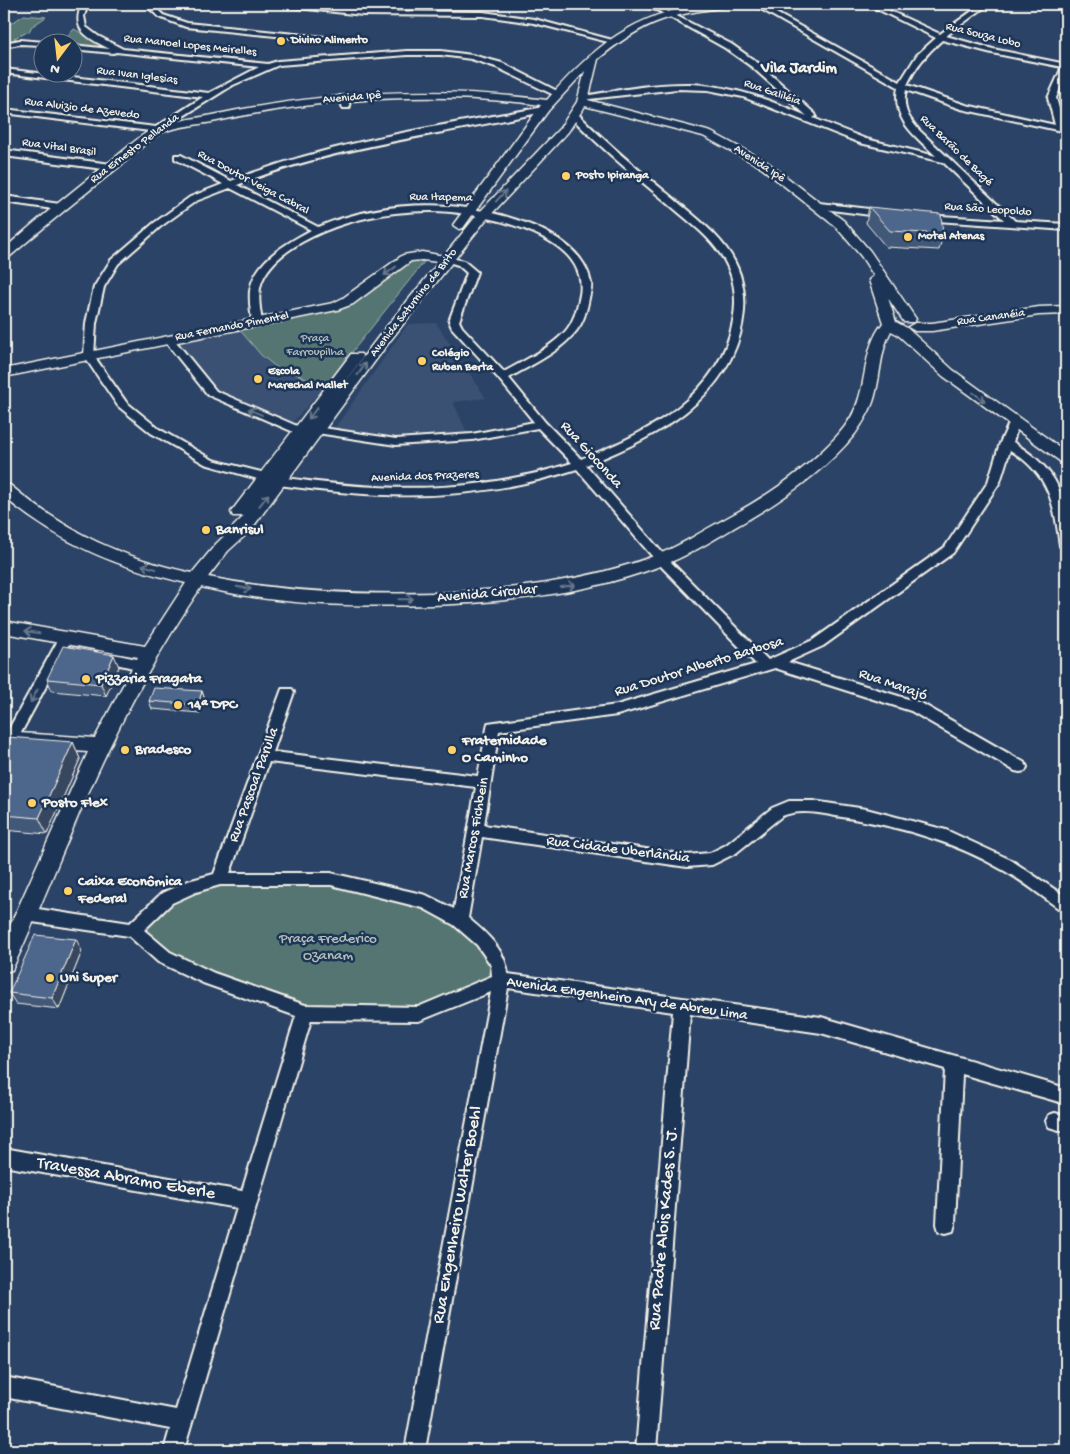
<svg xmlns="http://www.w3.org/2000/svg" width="1070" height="1454" viewBox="0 0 1070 1454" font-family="'Gochi Hand',sans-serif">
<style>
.built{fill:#3a5173}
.green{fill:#557473;stroke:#a4b2ae}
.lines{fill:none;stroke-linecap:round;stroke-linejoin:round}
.street-casing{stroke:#f4f1e8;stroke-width:4}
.secondary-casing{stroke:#f4f1e8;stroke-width:3}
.street{fill:#1d3557;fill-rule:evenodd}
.secondary{fill:#1d3557;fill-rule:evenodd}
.wall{fill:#435878;stroke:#f4f1e8}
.shaded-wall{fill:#374761;stroke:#f4f1e8}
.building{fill:#4e668b;stroke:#f4f1e8}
.oneway{stroke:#68778a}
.poi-dot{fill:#ffd166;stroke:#1d3557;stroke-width:2}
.labels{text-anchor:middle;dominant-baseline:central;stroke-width:5;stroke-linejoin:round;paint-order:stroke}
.far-street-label{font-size:12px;fill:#f4f1e8;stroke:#1d3557}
.far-poi-label{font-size:12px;font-weight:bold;fill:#f4f1e8;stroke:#1d3557;text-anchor:start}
.far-park-label{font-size:12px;fill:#b4bfb9;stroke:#1d3557}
.street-label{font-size:15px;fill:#f4f1e8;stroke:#1d3557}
.poi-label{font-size:15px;font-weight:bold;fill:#f4f1e8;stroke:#1d3557;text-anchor:start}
.park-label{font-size:15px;fill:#b4bfb9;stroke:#1d3557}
.far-district-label{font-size:16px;font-weight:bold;fill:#f4f1e8;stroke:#1d3557}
.near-street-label{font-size:18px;fill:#f4f1e8;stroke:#1d3557}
</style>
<rect width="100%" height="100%" fill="#2b4366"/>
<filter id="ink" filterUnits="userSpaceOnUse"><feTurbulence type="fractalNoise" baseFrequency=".02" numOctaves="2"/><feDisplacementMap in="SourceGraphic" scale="10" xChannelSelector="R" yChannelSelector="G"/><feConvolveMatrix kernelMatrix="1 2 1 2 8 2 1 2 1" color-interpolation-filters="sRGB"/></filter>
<g filter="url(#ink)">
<g class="built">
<polygon points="436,323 486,398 453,402 467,432 398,437 334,429 408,324"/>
<polygon points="239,329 261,355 287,370 324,387 291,424 220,394 177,341"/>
</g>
<g class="green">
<polygon points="24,15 46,17 31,27 30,31 14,38 20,40 4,45 4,28"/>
<polygon points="74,29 113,50 73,45 72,42 49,42 67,37"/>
<polygon points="420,258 424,262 324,387 287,370 282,372 261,355 239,329 347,307 410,260"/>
<polygon points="331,884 426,907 482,946 496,979 417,1015 309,1008 168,955 140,929 169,901 218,885"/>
</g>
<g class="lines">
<g class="street-casing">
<g id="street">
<path d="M82,4h6l-4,12 2,11 12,9 25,13 145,15 10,-3 129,-10h34l31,4 30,8 59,30 -7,2 -58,-28 -25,-8 -30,-4h-34l-128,10 -46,20 -75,47 -154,-19v-4l152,18 47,-30 -199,-24v-4l205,24 50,-26 -143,-15 -3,1 -41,-4v-4l38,4c-21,-11 -40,-18 -28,-45z"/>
<polygon points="148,4 154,4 154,6 163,15 187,23 325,37 329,39 325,41 186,27 159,17 149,8"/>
<polygon points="276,4 296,4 363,11 483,12 534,19 616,41 612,43 534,23 483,16 363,15 279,6"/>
<path d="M638,4h10l15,5 68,35 27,19 57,51 1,2 -3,2 53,21 70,17c-22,-21 -44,-36 -38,-69l-146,-83h8l140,78 17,-27 19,-17 -69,-34h8l65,30 42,-30h7l-43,32 47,13 73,15v11l-10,23 10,34 -105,-23 -55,-19c-4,18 2,28 14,41l95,90 51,3v6l-144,-10 -1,-2 4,-3 79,5 -61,-58 -83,-19 -117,-46 -35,-7 -31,-1 -96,11v-4h3c36,-6 71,-13 108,-12 40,2 78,16 115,32l-55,-49 -27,-19 -66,-37zM942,40l50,13 70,14 -14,31 7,27 -89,-20 -59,-20c8,-18 20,-32 35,-45z"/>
<polygon points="20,40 45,42 42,42 42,45 20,44 4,47 4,43"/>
<polygon points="340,96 346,96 350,106 349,108 343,108 339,98"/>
<path d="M544,107h3v4c-104,24 -210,34 -310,74l81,42c41,-17 87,-24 131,-21 45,4 133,24 142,77 1,4 -1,10 -2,15 -2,11 -5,23 -12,32 -17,22 -44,34 -68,48l36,44 36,37c65,-25 139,-63 152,-138 5,-24 1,-49 -14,-69 -14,-20 -36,-35 -55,-52 -32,-26 -64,-53 -93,-83v-4h6c28,29 59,55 91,81 20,17 42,33 58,54 16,21 21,46 17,72 -12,79 -90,119 -157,145l80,92 102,103 45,-20 132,-93 43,-65 12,-39 10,-22h8l1,2 -6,19c49,31 53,53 53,108l-6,-4c-6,-43 -10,-71 -50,-96l-10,32 -47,71 -130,93 -35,16 133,41 104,60 2,4 -2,4 -5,1 -5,-1 -104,-60 -136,-43 -158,47 -118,16 -15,94 203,30 23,-2 16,-8 46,-37 17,-7h24l53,8 80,21 65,30 55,37v14l-5,-1c-20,-14 -39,-30 -60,-41 -48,-28 -104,-43 -159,-52 -19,-3 -41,-9 -60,-1l-46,37 -24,12 -25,2 -205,-30 -14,81c18,15 37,31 40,56l313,43 245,71v16l-104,-30 -7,150 -2,7 -7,2 -7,-2 -2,-7 8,-155 -124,-36 -131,-19 -34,436h-20l37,-438 -165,-24 -83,462h-20l86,-458 -72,29 -108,-1 -127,430h-20l6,-21 -166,-32v-20l172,33 61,-202 -233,-42v-18l238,43 54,-175 -93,-33 -45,-21 -29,-26 -104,-15 -5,-2 -3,-5 3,-5 5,-2 105,16 32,-30 26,-12 26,-7 68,-185h10l2,3 -21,60 205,24 10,-53 129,-18 139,-41 -98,-101 -81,-94c-103,33 -192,31 -298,16l-6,-4 6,-4c103,15 192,18 293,-14l-34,-35 -66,12 -76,5 -79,-12 -5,-3 5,-3 79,12 76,-5 62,-12 -35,-43 -47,-51 -3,-7 18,-48 -9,-8 -16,-5 5,-3 17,4 13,11 -18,49 3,6 42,45c21,-12 43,-22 60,-39 10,-11 13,-24 16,-38 10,-58 -86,-78 -129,-83 -18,-2 -38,-1 -56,1 -33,4 -64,13 -93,29 -16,9 -33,22 -40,39 -5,13 -2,28 0,41l-5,3 -5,-3c-1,-10 -3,-21 -2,-31 4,-30 37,-48 61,-61l-81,-42 -34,13 -36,26 -42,37 -14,23 -8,36 -2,33 32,46 33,27 54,31 56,14 2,3 -2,3 -4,1 -60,-17 -54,-31 -33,-27 -34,-50 2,-33 8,-36 17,-27 43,-37 36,-26 33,-13 -48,-25v-4h6l50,26c99,-39 208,-55 313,-74zM269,762l207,25 -22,122 -28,-14 -95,-22h-101zM220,885h111l92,23 31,17 23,20 14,20 1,11 -74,31 -113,-2 -91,-32 -44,-21 -26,-22 28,-27 24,-11z"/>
<polygon points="4,150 111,164 115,167 111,170 4,156"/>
<polygon points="4,196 60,204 64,207 60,210 4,202"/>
<polygon points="819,203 886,211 890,214 886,217 816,208 816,204"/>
<polygon points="169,337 173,338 216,391 304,429 305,431 304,433 296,433 208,395 164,340"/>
<polygon points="66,633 71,635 72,638 15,744 10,745 5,744 5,736 61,635"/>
<polygon points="99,651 142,660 147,662 149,665 147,668 142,670 94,659 92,656 94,653"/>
<polygon points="1055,1113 1066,1116 1066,1132 1049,1127 1046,1121 1049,1115"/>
</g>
</g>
<g class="secondary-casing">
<g id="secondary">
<path d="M706,4h25l-5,3c-56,8 -78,12 -123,48l-5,4 -10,41 123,32 56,30 77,59 26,30 46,68 -2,3h-10l-16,-24 8,24 11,6 46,42 113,82v12l-5,-2 -118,-86 -46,-42 -6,-3c-12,22 -10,48 -18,71 -4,11 -11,22 -18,32 -30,37 -71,65 -111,88 -25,14 -50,31 -76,41 -75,30 -156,39 -236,42 -78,2 -155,0 -231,-18 -43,64 -80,132 -111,202 -27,60 -50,121 -78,181l-8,2v-33l84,-187 -84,-6v-14l91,6 43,-81 -134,-24v-12l141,25 41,-63c-70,-16 -127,-40 -182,-86v-13l6,1c57,48 110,72 182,88l24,-29 28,-28h-11l-2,-4 120,-158h10l2,3 -32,43 48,-64 60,-74 -17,-2 -11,1 -58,43 -16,6 -333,67v-8l329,-66 10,-5 60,-43 19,-3 22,4 33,-41 83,-87 17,-26 8,-31 -37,40 -85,117 -4,1 -6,-4 88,-120c-108,-14 -217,-7 -324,16 -14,3 -44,6 -56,12 -13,7 -29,23 -41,33 -38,30 -75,60 -112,92l-4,1v-10c35,-31 71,-60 108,-89 13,-10 27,-24 42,-32 12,-6 44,-10 59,-13 110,-23 221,-30 334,-15 46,-53 87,-87 159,-96zM585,106l118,30 56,30 77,61 25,29 13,20 -5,4 14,43c-18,22 -16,50 -24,75 -4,15 -12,27 -22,38 -32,35 -71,61 -112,83 -23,12 -46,28 -71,37 -70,26 -145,34 -220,37 -77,2 -151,-1 -226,-16l20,-26 22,-20 139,-189 96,-121 83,-89z"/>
<polygon points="1066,306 1066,314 1039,315 932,331 915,331 908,327 915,323 932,323 1039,307"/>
</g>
</g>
<use href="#street" class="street"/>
<use href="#secondary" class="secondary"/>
</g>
<g class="wall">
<polygon points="869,207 943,234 939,250 886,247 866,223"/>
<polygon points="119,667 106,696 52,691 47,679"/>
<polygon points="202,691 205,700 200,713 152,709 149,701"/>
<polygon points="4,742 73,742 80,759 47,834 4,830"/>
<polygon points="82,951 59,1009 16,1004 9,993"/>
</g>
<g class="shaded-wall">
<polygon points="114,655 119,667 106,696 101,684"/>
<polygon points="202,691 205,700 200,713 198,705"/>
<polygon points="73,742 80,759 47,834 39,818"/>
<polygon points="76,939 82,951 59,1009 52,998"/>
<polygon points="4,1424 10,1429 4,1446"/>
</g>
<g class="building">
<polygon points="869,207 941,214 943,234 890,231"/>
<polygon points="63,646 114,655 101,684 47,679"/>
<polygon points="154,688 202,691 198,705 149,701"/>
<polygon points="7,737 73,742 39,818 4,815 4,742"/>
<polygon points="35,935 76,939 52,998 9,993"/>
</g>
<defs><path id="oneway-shaft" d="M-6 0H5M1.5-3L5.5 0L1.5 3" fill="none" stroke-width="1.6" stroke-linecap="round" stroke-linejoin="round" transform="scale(1.25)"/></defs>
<g class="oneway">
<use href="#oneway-shaft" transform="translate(501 196) rotate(-47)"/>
<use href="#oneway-shaft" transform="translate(390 271) rotate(144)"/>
<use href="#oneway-shaft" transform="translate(362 369) rotate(-54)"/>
<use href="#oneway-shaft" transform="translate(979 397) rotate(37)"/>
<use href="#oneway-shaft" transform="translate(255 412) rotate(-157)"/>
<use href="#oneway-shaft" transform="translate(313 413) rotate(127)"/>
<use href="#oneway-shaft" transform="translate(264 500) rotate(-52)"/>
<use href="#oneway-shaft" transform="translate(149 567) rotate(-164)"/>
<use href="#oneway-shaft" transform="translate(568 586) rotate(-10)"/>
<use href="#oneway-shaft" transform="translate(244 588) rotate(10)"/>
<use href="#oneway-shaft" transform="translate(406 599) rotate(-1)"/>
<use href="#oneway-shaft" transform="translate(32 632) rotate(-170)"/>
<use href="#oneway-shaft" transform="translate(34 696) rotate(119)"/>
</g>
</g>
<g class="poi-dot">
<circle cx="281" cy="41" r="5"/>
<circle cx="566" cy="176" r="5"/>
<circle cx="908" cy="237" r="5"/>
<circle cx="422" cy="361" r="5"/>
<circle cx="258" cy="379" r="5"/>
<circle cx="206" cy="530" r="5"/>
<circle cx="86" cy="679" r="5"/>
<circle cx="178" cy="705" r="5"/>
<circle cx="125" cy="750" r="5"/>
<circle cx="452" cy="750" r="5"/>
<circle cx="32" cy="803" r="5"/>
<circle cx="68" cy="891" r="5"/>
<circle cx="50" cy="978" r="5"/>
</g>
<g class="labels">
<g class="far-street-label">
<text transform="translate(983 36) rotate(14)">Rua Souza Lobo</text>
<text transform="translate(190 46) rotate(6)">Rua Manoel Lopes Meirelles</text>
<text transform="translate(137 76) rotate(7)">Rua Ivan Iglesias</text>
<text transform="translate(772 93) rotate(19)">Rua Galiléia</text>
<text transform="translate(352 98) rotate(-5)">Avenida Ipê</text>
<text transform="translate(82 109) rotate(7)">Rua Aluizio de Azevedo</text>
<text transform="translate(59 148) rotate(8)">Rua Vital Brasil</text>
<text transform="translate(135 149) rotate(-37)">Rua Ernesto Pellanda</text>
<text transform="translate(956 151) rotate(44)">Rua Barão de Bagé</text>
<text transform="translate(759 164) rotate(33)">Avenida Ipê</text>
<text transform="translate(253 183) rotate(28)">Rua Doutor Veiga Cabral</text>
<text transform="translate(441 198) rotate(1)">Rua Itapema</text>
<text transform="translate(988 210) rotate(4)">Rua São Leopoldo</text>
<text transform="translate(414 303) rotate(-52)">Avenida Saturnino de Brito</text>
<text transform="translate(991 318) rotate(-8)">Rua Cananéia</text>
<text transform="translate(232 327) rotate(-11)">Rua Fernando Pimentel</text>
<text transform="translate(425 477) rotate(-2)">Avenida dos Prazeres</text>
</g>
<g class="far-poi-label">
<text x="291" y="41">Divino Alimento</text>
<text x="576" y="176">Posto Ipiranga</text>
<text x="918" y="237">Motel Atenas</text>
<text x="432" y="354">Colégio<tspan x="432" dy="14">Ruben Berta</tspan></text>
<text x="268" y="372">Escola<tspan x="268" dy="14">Marechal Mallet</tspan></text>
</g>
<g class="far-park-label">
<text x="315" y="339">Praça<tspan x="315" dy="14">Farroupilha</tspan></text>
</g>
<g class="street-label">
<text transform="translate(591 455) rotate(48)">Rua Gioconda</text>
<text transform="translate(487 594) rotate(-5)">Avenida Circular</text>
<text transform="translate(699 667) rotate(-17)">Rua Doutor Alberto Barbosa</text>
<text transform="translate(893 685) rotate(19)">Rua Marajó</text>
<text transform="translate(254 785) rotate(-70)">Rua Pascoal Parulla</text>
<text transform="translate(474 838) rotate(-80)">Rua Marcos Fichbein</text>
<text transform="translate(618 850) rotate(7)">Rua Cidade Uberlândia</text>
<text transform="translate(627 999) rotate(8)">Avenida Engenheiro Ary de Abreu Lima</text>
</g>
<g class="poi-label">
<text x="216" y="530">Banrisul</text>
<text x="96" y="679">Pizzaria Fragata</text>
<text x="188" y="705">14ª DPC</text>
<text x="462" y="741">Fraternidade<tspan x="462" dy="17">O Caminho</tspan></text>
<text x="135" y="750">Bradesco</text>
<text x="42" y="803">Posto Flex</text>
<text x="78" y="882">Caixa Econômica<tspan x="78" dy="17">Federal</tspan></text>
<text x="60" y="978">Uni Super</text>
</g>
<g class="park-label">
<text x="328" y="939">Praça Frederico<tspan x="328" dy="17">Ozanam</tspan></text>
</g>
<g class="far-district-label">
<text x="799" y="69">Vila Jardim</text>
</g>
<g class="near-street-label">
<text transform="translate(126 1179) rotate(10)">Travessa Abramo Eberle</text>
<text transform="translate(458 1215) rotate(-80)">Rua Engenheiro Walter Boehl</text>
<text transform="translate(664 1228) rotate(-85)">Rua Padre Alois Kades S. J.</text>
</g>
</g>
<rect width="1070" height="1454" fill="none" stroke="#1d3557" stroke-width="20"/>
<rect x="10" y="10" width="1050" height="1434" fill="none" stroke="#f4f1e8" stroke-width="2" filter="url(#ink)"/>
<g transform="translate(58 58) rotate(195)"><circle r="24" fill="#1d3557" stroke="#738091"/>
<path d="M0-4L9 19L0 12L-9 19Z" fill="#ffd166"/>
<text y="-8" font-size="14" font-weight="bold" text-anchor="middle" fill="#f4f1e8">N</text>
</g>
</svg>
